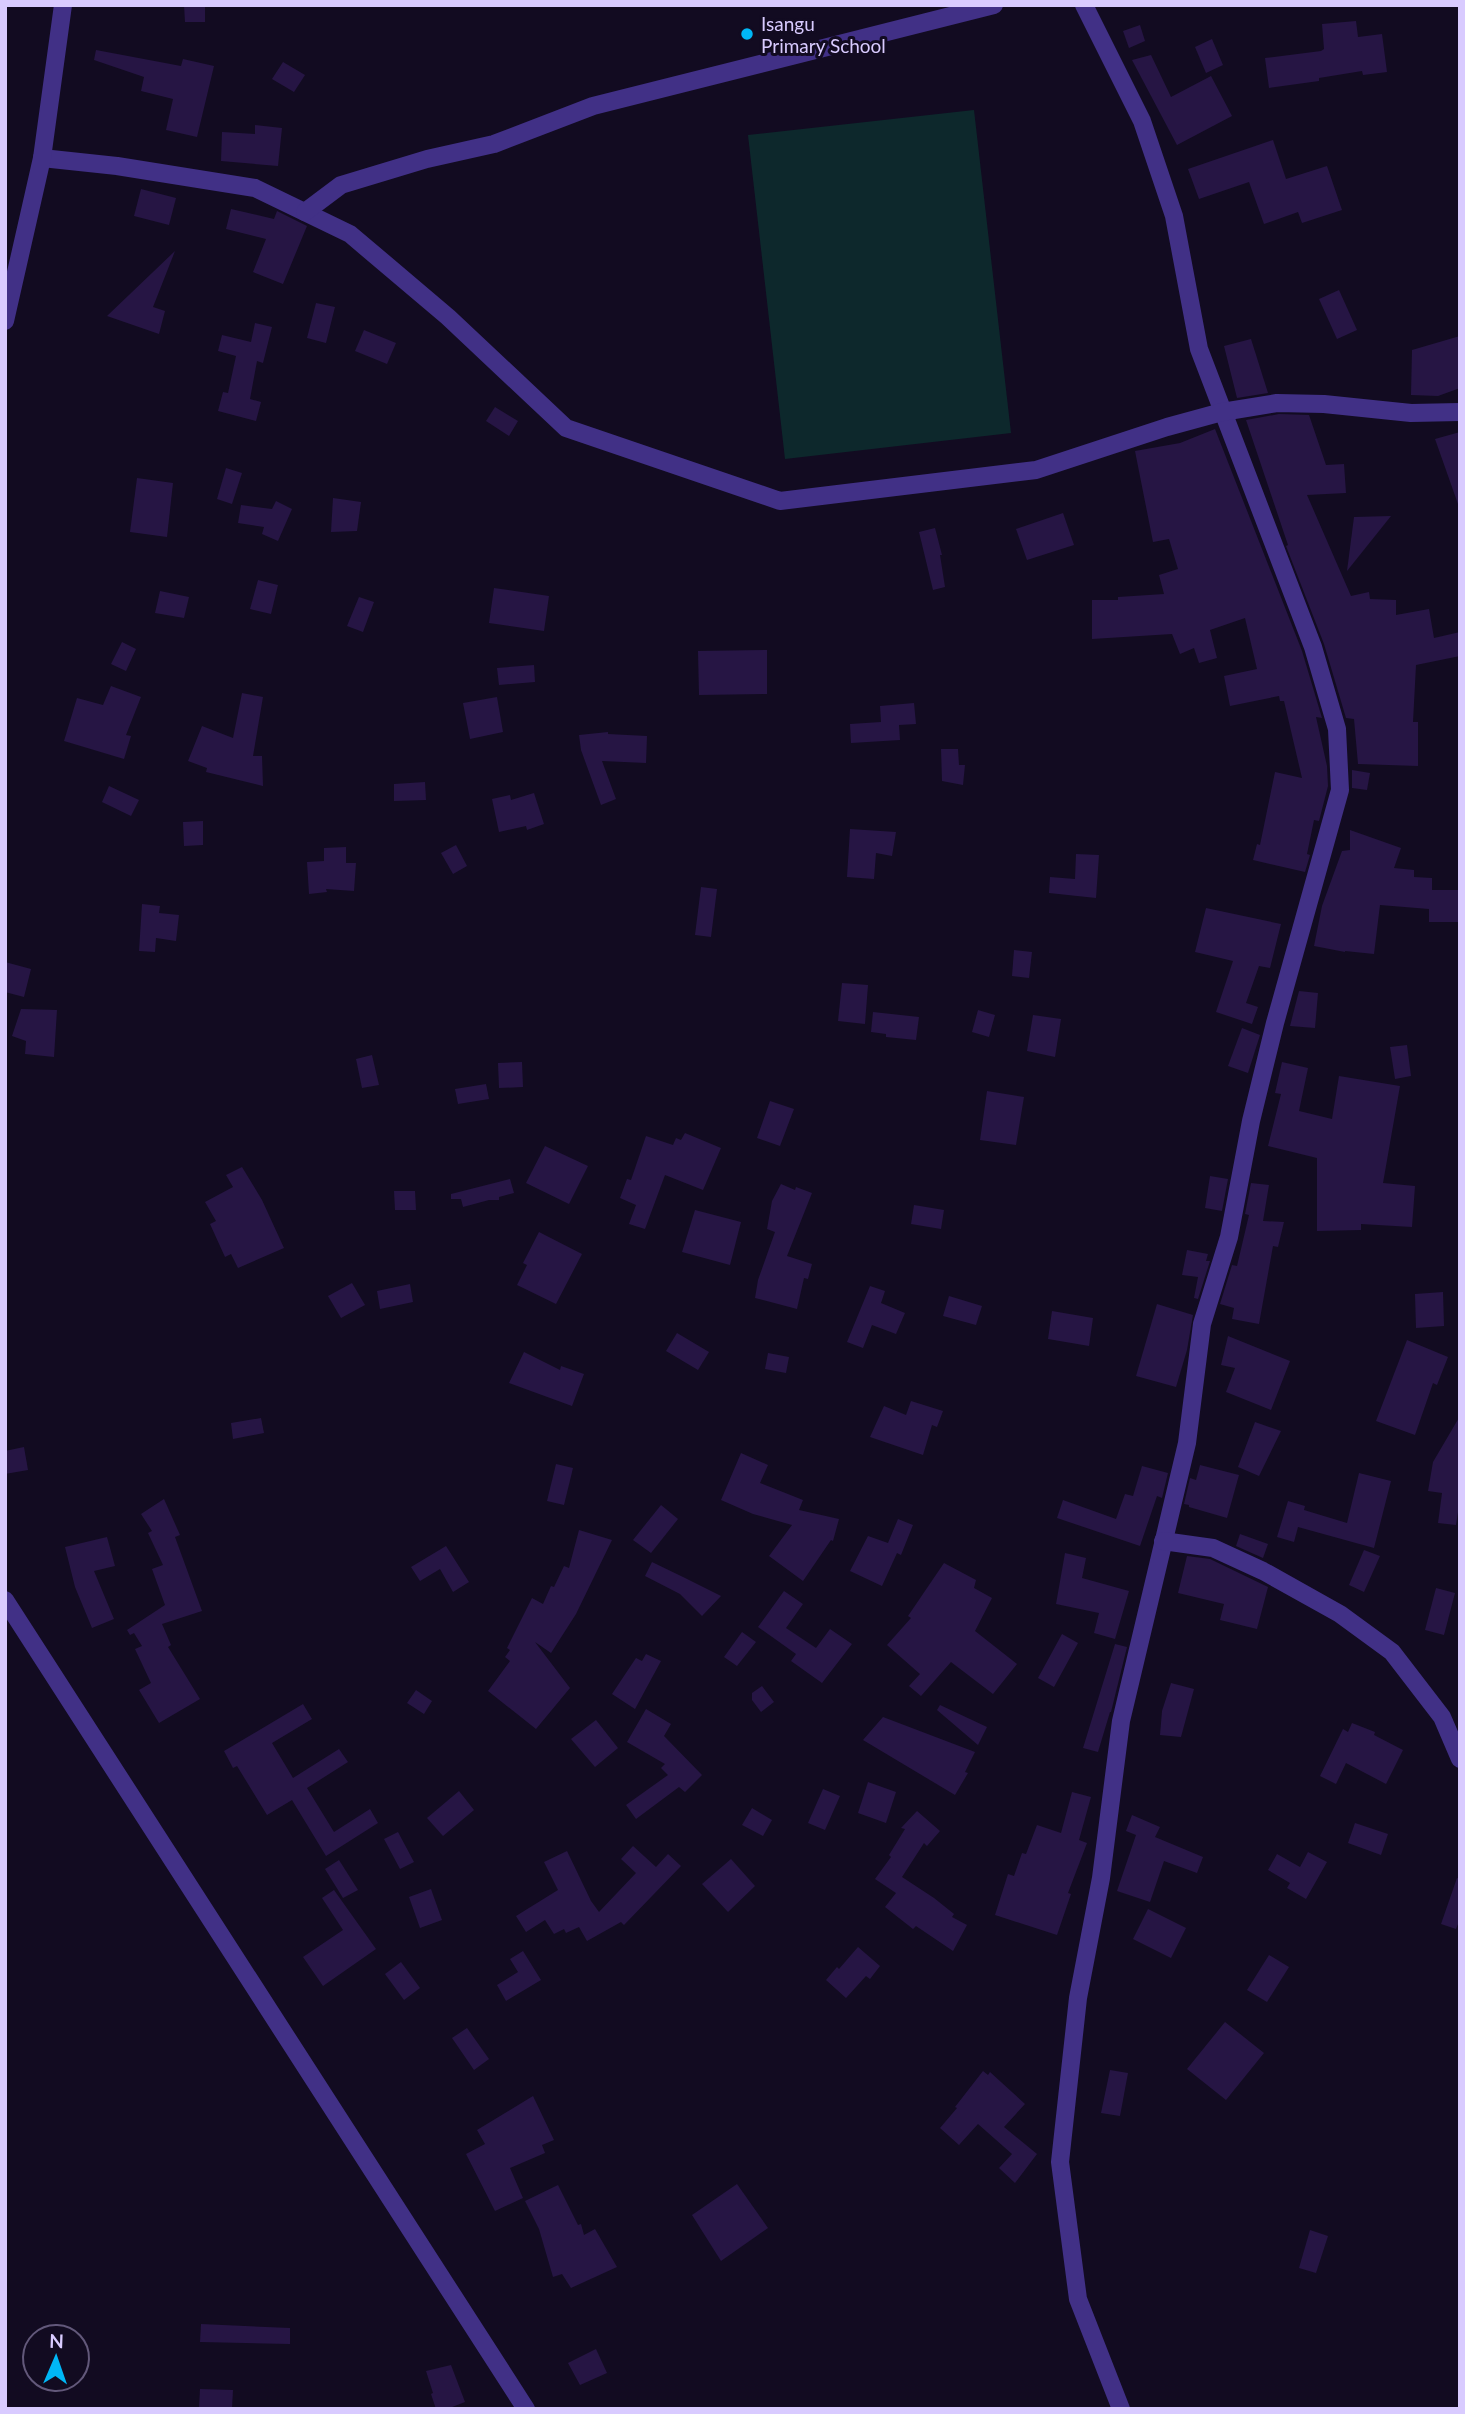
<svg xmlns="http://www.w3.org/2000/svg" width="1465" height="2414" viewBox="0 0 1465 2414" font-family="Lato,sans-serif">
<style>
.green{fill:#0d282c}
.building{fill:#261544}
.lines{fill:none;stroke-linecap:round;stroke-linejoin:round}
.minor{stroke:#413086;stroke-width:18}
.poi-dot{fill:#00b7f6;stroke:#120b21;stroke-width:2.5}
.labels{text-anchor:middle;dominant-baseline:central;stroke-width:6;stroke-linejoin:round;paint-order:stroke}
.poi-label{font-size:19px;fill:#d9cbff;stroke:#120b21;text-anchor:start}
</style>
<rect width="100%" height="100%" fill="#120b21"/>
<polygon class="green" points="974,110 1011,433 785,459 748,135"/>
<g class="building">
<polygon points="184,5 205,5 205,22 185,22"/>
<polygon points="1356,21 1358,37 1382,34 1387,72 1363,75 1362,71 1319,78 1319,81 1269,88 1265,58 1321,51 1324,49 1322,24"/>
<polygon points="1140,25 1145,41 1129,48 1123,31"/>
<polygon points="1212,39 1223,65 1206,73 1195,47"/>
<polygon points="96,50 181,66 183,59 214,66 197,137 166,130 173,99 141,91 144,77 94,60"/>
<polygon points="1151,55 1171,97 1211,76 1232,116 1177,145 1132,60"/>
<polygon points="283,62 305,75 294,92 272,79"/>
<polygon points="255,125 282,128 278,166 221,161 222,132 255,134"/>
<polygon points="1273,140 1286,179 1327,166 1342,210 1302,223 1298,212 1264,224 1249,182 1199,199 1188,169"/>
<polygon points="141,189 176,198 169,225 134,216"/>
<polygon points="231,209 274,219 277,211 307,226 283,284 253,272 266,239 226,229"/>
<polygon points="175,251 153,307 165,311 159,334 107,316"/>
<polygon points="1339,290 1357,330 1337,339 1319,299"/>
<polygon points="316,303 335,307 326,343 307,338"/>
<polygon points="255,323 272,327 263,363 257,361 250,399 261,402 256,421 218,411 223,392 228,393 236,356 218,351 222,335 251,342"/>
<polygon points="364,330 396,343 387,364 355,351"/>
<polygon points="1460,336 1460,388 1438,396 1411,395 1412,350"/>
<polygon points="1251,339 1268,393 1237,398 1224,346"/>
<polygon points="495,407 518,421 509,436 486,421"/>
<polygon points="1279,414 1309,415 1326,465 1344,464 1346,493 1307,495 1351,596 1369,592 1370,599 1396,600 1396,615 1429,609 1434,638 1460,632 1460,656 1416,665 1413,722 1418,722 1418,766 1358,764 1354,719 1346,718 1324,644 1286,546 1288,545 1246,420"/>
<polygon points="1215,429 1302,651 1322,718 1316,717 1327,766 1328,786 1319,821 1314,820 1307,854 1310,855 1305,872 1253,860 1257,844 1260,845 1275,772 1302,778 1284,701 1280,701 1279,696 1230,706 1224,676 1257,669 1245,618 1210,630 1217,658 1199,663 1194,648 1180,654 1172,634 1092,639 1092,600 1118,600 1118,597 1164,594 1159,575 1178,569 1169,539 1153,542 1135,451 1180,443"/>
<polygon points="1460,432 1460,504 1458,504 1435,439"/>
<polygon points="226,468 242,473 232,504 217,499"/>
<polygon points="137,478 173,483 167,537 130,532"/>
<polygon points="333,498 361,502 357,531 331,532"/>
<polygon points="276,501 292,509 278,541 262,534 264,527 238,523 241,505 272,509"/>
<polygon points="1063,513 1074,545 1027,560 1016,529"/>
<polygon points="1391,516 1347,571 1354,517"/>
<polygon points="935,528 942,555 940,555 945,587 933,590 919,532"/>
<polygon points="258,580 278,585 271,614 250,609"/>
<polygon points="494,588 549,596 544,631 489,623"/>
<polygon points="160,591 189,597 184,618 155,613"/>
<polygon points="359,597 374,602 363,632 347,626"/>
<polygon points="122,642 136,649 126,671 111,664"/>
<polygon points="767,650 767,694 699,695 698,651"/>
<polygon points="534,665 535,682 499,685 497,668"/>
<polygon points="111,686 141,697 126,735 131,736 124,759 64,741 77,698 103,705"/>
<polygon points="242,693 263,697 253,756 262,756 263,786 206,772 207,768 188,761 202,726 233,738"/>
<polygon points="497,697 503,732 470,739 463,703"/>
<polygon points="914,703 916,724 899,725 900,740 851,743 850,724 881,722 880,706"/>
<polygon points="608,732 608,734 647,736 646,763 602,761 616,799 601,805 581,750 579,735"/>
<polygon points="941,749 958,749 959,765 965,765 963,785 942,781"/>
<polygon points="1352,770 1370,773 1367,790 1352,788"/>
<polygon points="425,782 426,800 394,801 394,784"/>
<polygon points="109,786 139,800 131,816 102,802"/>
<polygon points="534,793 544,824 527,830 526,826 499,832 492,799 510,795 511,800"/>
<polygon points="203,821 203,845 184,846 183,822"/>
<polygon points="850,829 896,832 892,856 876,853 874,879 847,877"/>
<polygon points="1350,830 1401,848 1394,868 1414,870 1414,877 1432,878 1432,890 1460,890 1460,922 1429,922 1429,909 1380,905 1374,954 1345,951 1345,952 1314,946 1322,906 1342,851 1350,850"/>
<polygon points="456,845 467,866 453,874 441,853"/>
<polygon points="346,847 346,863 356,863 354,891 326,889 327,892 309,894 307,862 324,861 324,848"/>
<polygon points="1076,854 1099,855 1096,898 1049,893 1050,877 1075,879"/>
<polygon points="701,887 717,889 711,937 695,935"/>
<polygon points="142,904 160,906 159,913 179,915 176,941 156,938 155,952 139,951"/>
<polygon points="1206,908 1281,924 1270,968 1259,966 1246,1003 1258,1007 1252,1024 1216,1012 1233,961 1195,952"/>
<polygon points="1014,950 1032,952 1029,978 1012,976"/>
<polygon points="5,962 31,969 24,997 5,992"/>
<polygon points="842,983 868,985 865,1024 838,1021"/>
<polygon points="1299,991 1318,993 1315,1028 1290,1026"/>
<polygon points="21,1009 57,1010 54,1057 25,1054 26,1041 12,1036"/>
<polygon points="978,1010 995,1015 989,1037 972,1032"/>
<polygon points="873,1012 919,1017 916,1040 886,1037 886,1034 871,1032"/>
<polygon points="1033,1015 1061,1019 1055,1057 1027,1051"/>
<polygon points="1242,1028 1260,1035 1248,1073 1228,1066"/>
<polygon points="1407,1045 1411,1076 1395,1079 1390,1047"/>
<polygon points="372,1055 379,1085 362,1088 356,1059"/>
<polygon points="522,1062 523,1087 499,1088 498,1063"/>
<polygon points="1282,1062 1308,1068 1299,1111 1332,1119 1339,1076 1400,1086 1383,1183 1415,1186 1412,1227 1361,1224 1361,1230 1317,1231 1317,1158 1268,1146 1281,1094 1275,1093"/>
<polygon points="486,1084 489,1099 458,1104 455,1089"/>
<polygon points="987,1091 1024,1097 1016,1145 980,1140"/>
<polygon points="770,1101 794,1109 780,1146 757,1138"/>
<polygon points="685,1133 721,1148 703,1190 665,1175 645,1229 629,1224 636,1205 620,1198 627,1179 631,1180 646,1136 673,1145 676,1138 681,1140"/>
<polygon points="545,1146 588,1166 569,1204 526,1183"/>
<polygon points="242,1167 262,1200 284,1248 238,1268 231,1254 225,1257 210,1224 216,1221 205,1202 233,1187 226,1175"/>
<polygon points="1210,1176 1228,1179 1222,1211 1205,1208"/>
<polygon points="510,1179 514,1193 499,1197 499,1200 489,1200 463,1207 461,1199 451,1199 451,1194"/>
<polygon points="1251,1183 1269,1185 1263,1221 1284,1222 1278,1247 1273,1246 1259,1324 1232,1319 1234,1308 1220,1304 1232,1265 1237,1266 1249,1215 1245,1214"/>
<polygon points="781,1184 795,1190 796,1187 812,1193 787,1256 812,1264 808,1279 804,1278 797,1309 755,1298 758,1280 775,1232 767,1229 772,1201"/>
<polygon points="394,1191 415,1191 416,1210 395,1210"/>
<polygon points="914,1205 944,1210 941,1229 911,1224"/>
<polygon points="695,1210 741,1222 730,1265 682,1252"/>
<polygon points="539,1232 582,1254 556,1304 517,1285 527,1265 523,1263"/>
<polygon points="1187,1250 1208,1254 1206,1261 1210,1261 1198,1299 1194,1298 1198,1277 1182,1275"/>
<polygon points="352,1283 365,1305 341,1318 328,1296"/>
<polygon points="410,1284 413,1302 380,1309 377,1291"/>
<polygon points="870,1286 885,1291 881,1303 905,1313 896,1334 872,1325 863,1348 847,1342"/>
<polygon points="1443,1292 1444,1326 1416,1328 1415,1294"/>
<polygon points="949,1296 982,1306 976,1325 943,1316"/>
<polygon points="1157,1304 1193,1315 1187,1350 1176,1387 1136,1376"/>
<polygon points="1052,1311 1093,1318 1089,1346 1048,1339"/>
<polygon points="677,1333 709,1352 698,1370 666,1351"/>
<polygon points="1228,1336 1290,1361 1271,1410 1226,1392 1235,1368 1221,1365"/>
<polygon points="1407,1340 1448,1357 1437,1385 1433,1383 1415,1435 1376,1421"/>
<polygon points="524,1352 560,1370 561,1366 584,1374 572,1406 509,1383"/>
<polygon points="768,1353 789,1357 786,1373 765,1369"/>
<polygon points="911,1401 943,1411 937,1427 932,1425 923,1455 870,1437 884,1406 906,1415"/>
<polygon points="1460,1416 1460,1499 1456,1525 1438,1523 1442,1493 1428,1491 1433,1462"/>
<polygon points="261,1418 264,1433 233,1439 231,1423"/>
<polygon points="1255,1422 1281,1431 1259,1476 1238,1467"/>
<polygon points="24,1447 28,1470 5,1474 5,1451"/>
<polygon points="741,1453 768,1465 760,1483 803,1500 799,1510 839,1519 833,1541 831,1540 803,1581 769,1556 792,1525 753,1514 721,1500"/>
<polygon points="556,1464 573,1468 564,1505 547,1501"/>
<polygon points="1200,1465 1239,1475 1227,1518 1189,1507 1189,1505 1184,1504 1190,1478 1196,1480"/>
<polygon points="1142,1466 1168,1473 1162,1498 1157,1496 1140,1546 1057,1518 1063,1500 1116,1519 1125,1494 1133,1496"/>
<polygon points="1359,1473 1391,1481 1374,1548 1298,1527 1294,1542 1277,1537 1288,1501 1305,1506 1304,1510 1347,1523"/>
<polygon points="164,1499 180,1535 175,1537 202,1611 162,1624 171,1645 168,1647 200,1699 159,1723 139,1690 151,1683 135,1649 142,1646 134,1633 130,1635 127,1630 165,1605 152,1569 163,1565 148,1533 152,1531 141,1514"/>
<polygon points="661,1505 678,1519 651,1553 633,1540"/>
<polygon points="898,1519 913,1525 901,1555 897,1553 882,1586 850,1571 868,1536 888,1543"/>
<polygon points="579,1530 612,1540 576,1614 551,1653 535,1642 570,1688 536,1729 488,1691 510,1661 505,1657 510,1650 507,1648 532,1598 543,1604 551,1586 554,1587 564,1566 569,1568"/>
<polygon points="1240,1534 1268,1544 1263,1558 1236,1546"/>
<polygon points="107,1537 115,1566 94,1571 114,1619 92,1628 75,1587 65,1547"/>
<polygon points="446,1546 469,1582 453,1592 440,1569 420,1581 411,1567"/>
<polygon points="1364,1550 1380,1556 1364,1592 1349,1585"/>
<polygon points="1065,1553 1086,1558 1082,1578 1129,1591 1115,1639 1094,1633 1099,1613 1056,1604"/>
<polygon points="1187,1556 1210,1559 1268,1587 1257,1629 1220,1620 1224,1604 1178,1593"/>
<polygon points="652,1562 683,1577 721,1596 702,1616 680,1594 645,1576"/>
<polygon points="944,1563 976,1580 974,1588 992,1598 975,1631 1017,1664 993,1694 951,1662 921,1696 909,1686 920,1674 887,1645 911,1618 908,1616"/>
<polygon points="1436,1588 1455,1593 1444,1635 1425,1630"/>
<polygon points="784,1591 803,1604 786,1628 816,1648 830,1629 852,1644 822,1683 791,1661 796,1654 758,1627"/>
<polygon points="742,1632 756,1642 737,1666 724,1657"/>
<polygon points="1062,1634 1078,1643 1054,1687 1038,1678"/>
<polygon points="1115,1644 1127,1647 1111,1712 1110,1712 1098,1752 1083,1748"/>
<polygon points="646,1654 661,1661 635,1709 612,1694 636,1658 642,1661"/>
<polygon points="1171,1683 1194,1689 1181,1737 1160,1735 1162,1711"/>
<polygon points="762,1686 774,1702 761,1712 752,1700 752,1693"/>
<polygon points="416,1690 432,1701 424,1714 407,1703"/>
<polygon points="303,1704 312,1719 272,1743 293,1778 339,1749 348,1762 307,1788 334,1832 370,1809 378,1823 326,1856 292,1800 267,1815 237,1766 233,1768 224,1751"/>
<polygon points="940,1705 987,1727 978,1745 937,1710"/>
<polygon points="646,1709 671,1724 664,1736 702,1775 685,1792 679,1787 636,1819 626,1805 668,1775 661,1768 665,1764 627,1742"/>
<polygon points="883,1717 975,1752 965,1772 968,1773 955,1795 863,1740"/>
<polygon points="596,1720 618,1748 595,1767 571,1739"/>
<polygon points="1352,1723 1375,1732 1374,1735 1403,1750 1386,1784 1346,1763 1336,1784 1320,1776 1343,1729 1348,1732"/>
<polygon points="868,1782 896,1792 886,1823 858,1813"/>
<polygon points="823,1789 840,1796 825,1830 808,1823"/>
<polygon points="459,1791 474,1810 443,1836 427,1818"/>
<polygon points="1072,1792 1091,1797 1079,1840 1087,1843 1068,1893 1071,1894 1057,1935 995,1915 1008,1874 1014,1876 1022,1853 1026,1854 1037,1825 1061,1833"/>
<polygon points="752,1808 772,1820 763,1836 742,1825"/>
<polygon points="917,1811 940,1831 927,1846 924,1843 902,1877 934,1898 954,1914 952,1917 967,1925 953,1951 916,1926 913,1929 885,1907 896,1893 875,1879 891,1857 889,1855 905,1829 901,1828"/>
<polygon points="1132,1815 1160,1827 1155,1837 1203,1857 1197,1873 1164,1861 1150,1902 1117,1891 1136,1835 1126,1831"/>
<polygon points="1355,1823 1388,1834 1381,1855 1348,1843"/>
<polygon points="398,1832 414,1862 400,1869 384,1839"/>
<polygon points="633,1846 656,1867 668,1854 681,1866 624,1925 621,1922 587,1941 579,1927 566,1933 564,1929 554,1934 545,1920 526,1932 516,1916 558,1890 544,1862 567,1851 591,1901 599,1912 636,1873 621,1859"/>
<polygon points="1308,1852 1327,1862 1306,1899 1287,1888 1290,1883 1268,1870 1277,1854 1300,1867"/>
<polygon points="731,1859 755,1886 728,1912 702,1884"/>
<polygon points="339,1860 358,1890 343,1898 325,1869"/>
<polygon points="1457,1878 1460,1879 1460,1919 1456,1929 1441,1924"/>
<polygon points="431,1889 442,1920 420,1928 409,1897"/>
<polygon points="334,1890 376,1949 323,1986 303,1957 343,1930 322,1898"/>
<polygon points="1148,1909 1186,1928 1171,1958 1133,1939"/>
<polygon points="858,1947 880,1966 870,1979 866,1976 846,1998 826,1980 837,1967 839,1969"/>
<polygon points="523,1951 541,1980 506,2001 497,1985 518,1972 510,1959"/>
<polygon points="1269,1955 1289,1967 1267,2002 1247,1990"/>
<polygon points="401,1962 420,1988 404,2000 385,1974"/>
<polygon points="1225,2022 1264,2053 1226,2100 1187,2069"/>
<polygon points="467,2028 489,2059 474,2070 452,2038"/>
<polygon points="1110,2070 1128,2073 1120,2116 1101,2113"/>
<polygon points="983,2071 988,2075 990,2072 1025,2104 1004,2127 1037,2154 1015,2183 999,2168 1012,2154 978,2124 959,2145 940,2128 957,2108 955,2107"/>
<polygon points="533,2096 554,2140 542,2145 545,2153 510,2168 523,2198 495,2211 466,2154 485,2144 477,2130"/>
<polygon points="737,2184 768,2228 721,2261 692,2215"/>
<polygon points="558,2185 578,2225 581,2224 584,2235 595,2229 617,2267 571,2288 562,2274 553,2277 539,2229 525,2201"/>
<polygon points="1310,2230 1328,2236 1316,2273 1299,2268"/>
<polygon points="201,2324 290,2328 290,2344 200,2342"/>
<polygon points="596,2349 607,2373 580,2385 568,2363"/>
<polygon points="451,2365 465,2402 447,2409 436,2409 431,2394 433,2393 426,2371"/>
<polygon points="200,2389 233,2390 232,2408 199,2408"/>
</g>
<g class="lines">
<g class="minor">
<polyline points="1084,5 1142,121 1174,216 1199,349 1313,647 1337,729 1340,790 1275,1023 1251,1121 1229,1237 1202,1324 1187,1443 1121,1721 1101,1878 1078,1998 1060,2162 1078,2299 1121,2409"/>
<polyline points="42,158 117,166 255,188 350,234 448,317 566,428 780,501 1036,470 1167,427 1222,412 1277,403 1324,404 1411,413 1460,412"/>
<polyline points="305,212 341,185 427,159 494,144 593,106 994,5"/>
<polyline points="5,321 42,158 63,5"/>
<polyline points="1163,1541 1213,1548 1263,1571 1340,1614 1392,1652 1442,1717 1460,1759"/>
<polyline points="5,1600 526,2409"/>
</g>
</g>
<circle class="poi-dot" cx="747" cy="34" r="7"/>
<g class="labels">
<g class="poi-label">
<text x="761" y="23">Isangu<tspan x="761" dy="22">Primary School</tspan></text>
</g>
</g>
<rect width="1465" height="2414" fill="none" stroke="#d9cbff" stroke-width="14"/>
<g transform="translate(56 2358) rotate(2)"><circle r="33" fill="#120b21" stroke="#62587a" stroke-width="2"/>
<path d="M0-5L12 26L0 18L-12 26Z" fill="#00b7f6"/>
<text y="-10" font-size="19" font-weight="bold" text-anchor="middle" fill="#d9cbff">N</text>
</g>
</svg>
